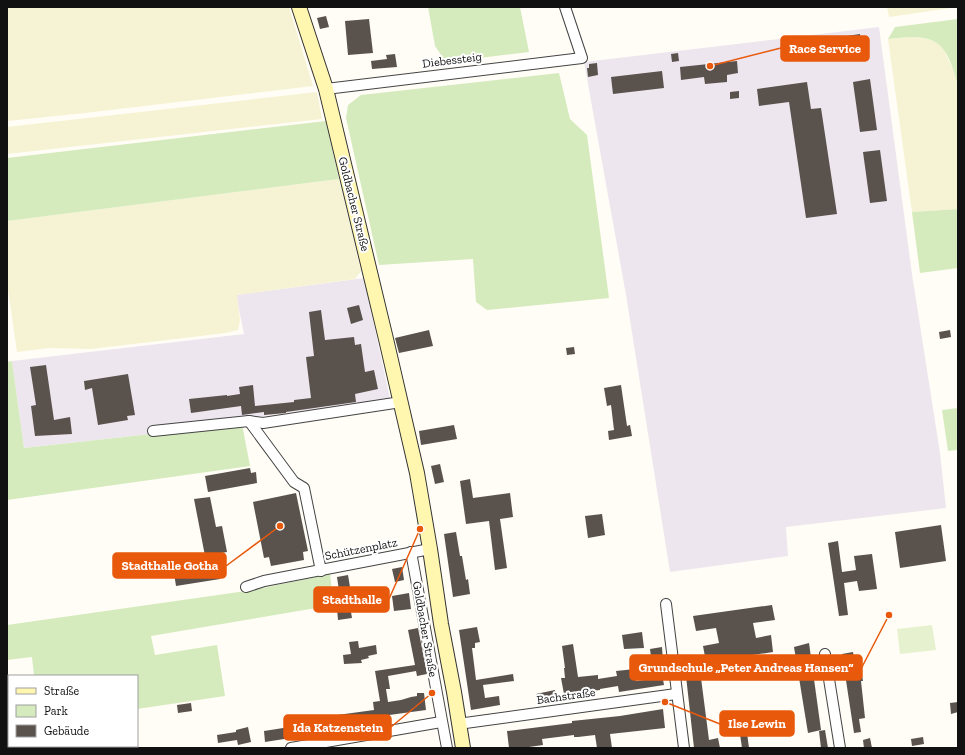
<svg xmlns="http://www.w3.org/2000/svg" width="965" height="755" viewBox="0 0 965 755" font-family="'Zilla Slab',serif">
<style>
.industrial{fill:#eee6ef}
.farmland{fill:#f6f3d4}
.green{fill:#d5ebbd}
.pitch{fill:#e6f2cf}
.building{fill:#5a524d}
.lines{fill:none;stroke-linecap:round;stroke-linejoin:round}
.minor-casing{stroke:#444;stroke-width:12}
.secondary-casing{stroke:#333;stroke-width:16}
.minor{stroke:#fff;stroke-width:10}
.secondary{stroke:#fff6b0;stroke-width:14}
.labels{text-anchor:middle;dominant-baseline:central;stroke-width:4;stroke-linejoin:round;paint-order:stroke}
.street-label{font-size:12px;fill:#111;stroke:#fff}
.leader{fill:none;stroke:#e8590c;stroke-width:1.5}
.callout-dot{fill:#e8590c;stroke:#fff;stroke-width:1.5}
.callout{fill:#e8590c;stroke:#e8590c;stroke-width:1.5}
.callout-label{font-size:13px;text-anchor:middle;font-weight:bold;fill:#fff}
</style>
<rect width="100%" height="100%" fill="#fffdf5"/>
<g class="industrial">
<polygon points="879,27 912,274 940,453 946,508 786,527 788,556 670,572 626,295 584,62"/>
<polygon points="364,278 390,399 241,419 242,424 24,448 12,361 244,334 236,295"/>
</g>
<g class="farmland">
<polygon points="7,7 289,7 313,86 85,113 7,121"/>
<polygon points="887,7 958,7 889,17"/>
<polygon points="911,37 923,38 935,41 944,50 954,72 958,86 958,209 912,212 888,39"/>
<polygon points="317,92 322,119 7,154 7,127"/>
<polygon points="339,179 361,271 355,279 237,295 240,320 238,330 226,333 91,349 50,348 17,352 7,283 7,221"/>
</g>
<g class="green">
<polygon points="428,7 520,7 529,52 446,62 435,46"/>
<path d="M958,19v67c-13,-48 -22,-52 -70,-47l7,-12z"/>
<polygon points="559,73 570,119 587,135 609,298 487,310 476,302 473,259 379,265 346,118 348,105 361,95"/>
<polygon points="326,121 339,179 7,221 7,158"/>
<polygon points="958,209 958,268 920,273 912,212"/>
<polygon points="12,361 24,448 242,424 250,466 7,500 7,362"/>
<polygon points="958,408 958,450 948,451 942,410"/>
<polygon points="330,574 334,605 151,636 155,655 217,645 225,696 137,709 137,676 26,676 34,675 32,657 7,660 7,625 253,590"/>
<polygon points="7,679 9,679 9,746 66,746 67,748 7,748"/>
</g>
<polygon class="pitch" points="932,625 936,650 900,654 897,629"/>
<g class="building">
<polygon points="326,16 329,27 320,29 317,18"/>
<polygon points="369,19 373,53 348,55 345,21"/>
<polygon points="860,34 861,43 807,50 806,42"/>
<polygon points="678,53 679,61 672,62 671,54"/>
<polygon points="395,54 397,67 372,69 371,61 387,59 386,55"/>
<polygon points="737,61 738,73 727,75 727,82 705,84 704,77 681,80 680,67"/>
<polygon points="597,63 598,75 588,77 587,68 589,68 589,64"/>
<polygon points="662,71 664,88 613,94 611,77"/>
<polygon points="870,79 877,130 860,132 853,82"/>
<polygon points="807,82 811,109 821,108 837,214 806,218 789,102 759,106 757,89"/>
<polygon points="739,91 739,98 730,99 730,92"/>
<polygon points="880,150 887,201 870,203 863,152"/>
<polygon points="359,305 363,320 351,324 347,308"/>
<polygon points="321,310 325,340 354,337 355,345 361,344 365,372 374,370 378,389 355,394 356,402 286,412 286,413 264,415 264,412 242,415 241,406 191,413 189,399 227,395 227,396 240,394 239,387 253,385 255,406 294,402 294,400 311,398 306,357 314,356 309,312"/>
<polygon points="429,330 433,346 399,353 395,338"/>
<polygon points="950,330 951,337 940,339 939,332"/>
<polygon points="574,347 575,354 567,355 566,348"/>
<polygon points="46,365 54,420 70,417 72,434 35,436 31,406 36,405 30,367"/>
<polygon points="128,374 135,415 127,416 128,420 98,425 92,388 85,390 84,381"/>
<polygon points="621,385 627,426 630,425 632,436 609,440 608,431 614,430 611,405 607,406 604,388"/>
<polygon points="454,425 457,439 421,445 419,431"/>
<polygon points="440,464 444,482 435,484 431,466"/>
<polygon points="250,468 251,473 256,472 257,483 208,492 205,476"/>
<polygon points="470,479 473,498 510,493 513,517 500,519 507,568 495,570 489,521 466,524 460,481"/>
<polygon points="296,493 308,551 303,552 304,560 271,566 269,557 264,558 253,502"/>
<polygon points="210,497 216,527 222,526 227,552 216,554 220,579 176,586 173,567 206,561 194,499"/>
<polygon points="602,514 605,535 588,538 585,516"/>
<polygon points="941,525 946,561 900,568 895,532"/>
<polygon points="456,532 460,556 462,556 466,580 468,579 470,594 453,597 444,534"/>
<polygon points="838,541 842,572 856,570 854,556 872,554 877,589 859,591 857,581 844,583 848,615 839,616 828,543"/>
<polygon points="402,567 404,580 395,582 392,569"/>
<polygon points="348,575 350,587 347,588 352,618 338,620 336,597 340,597 337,577"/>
<polygon points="409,593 411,609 394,611 392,596"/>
<polygon points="772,605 775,620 753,623 756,638 771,635 773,652 706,662 703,646 719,643 716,628 696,631 693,616"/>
<polygon points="477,627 480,642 475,643 475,648 472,648 476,680 513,674 514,681 483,685 485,698 499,696 500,705 471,710 459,630"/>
<polygon points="418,628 427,674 417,676 416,671 388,676 390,689 386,689 388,702 401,700 411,697 417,696 417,693 424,693 426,710 367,718 368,727 333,731 332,726 311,730 310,721 331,718 330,716 374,710 373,702 380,701 375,671 415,665 408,630"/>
<polygon points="642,632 644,648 624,649 622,635"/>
<polygon points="358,641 359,648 376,645 377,654 368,656 369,658 361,660 362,663 344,664 343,655 351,654 349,642"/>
<polygon points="809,643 821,730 808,733 794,647"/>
<polygon points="573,644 578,677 598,675 598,679 617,676 616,671 635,669 636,681 654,679 650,649 662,647 663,662 667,662 668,673 662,674 664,685 619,692 618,686 600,689 600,690 564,694 561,678 565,678 564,668 565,668 562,646"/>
<polygon points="853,652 856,670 861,669 863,681 861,681 865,718 859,719 861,732 854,733 842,654"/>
<polygon points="707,664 709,677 701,678 709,740 718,738 720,748 694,748 685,667"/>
<polygon points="555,690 556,698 537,701 536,694"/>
<polygon points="958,702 958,712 951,714 950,703"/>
<polygon points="191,703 192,711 178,713 177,705"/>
<polygon points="663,709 665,728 610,734 612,748 597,748 595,735 578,737 574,737 574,735 542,739 543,745 522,748 509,748 507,731 572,723 572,721 620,716"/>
<polygon points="296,726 297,737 265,742 264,731"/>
<polygon points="248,727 251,742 238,745 237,740 218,743 217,735 236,732 236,730"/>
<polygon points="825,730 828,748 821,748 819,731"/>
<polygon points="747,733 749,748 742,748 740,734"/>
<polygon points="923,737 924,744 912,746 911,739"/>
<polygon points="870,738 872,748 864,748 863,740"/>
</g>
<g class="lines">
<g class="minor-casing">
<g id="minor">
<polyline points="326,89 582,58 565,7"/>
<polyline points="249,421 294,482 304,488 321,571"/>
<polyline points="153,431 249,421 263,423 401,402"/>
<polyline points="411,552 447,748"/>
<polyline points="246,587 264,581 430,549"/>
<polyline points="666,604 684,748"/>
<polyline points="825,654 840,748"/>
<polyline points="458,724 676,694"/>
<polyline points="291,748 441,722"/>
</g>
</g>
<g class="secondary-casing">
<polyline id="secondary" points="299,7 326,89 386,339 417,473 430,549 441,624 454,692 463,748"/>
</g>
<use href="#minor" class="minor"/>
<use href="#secondary" class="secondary"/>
</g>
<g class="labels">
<g class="street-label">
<text transform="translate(452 60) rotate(-7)">Diebessteig</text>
<text transform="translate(354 204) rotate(76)">Goldbacher Straße</text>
<text transform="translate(361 549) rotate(-11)">Schützenplatz</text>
<text transform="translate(425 629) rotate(80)">Goldbacher Straße</text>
<text transform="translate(566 696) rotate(-8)">Bachstraße</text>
</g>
</g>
<path class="leader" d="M710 66L781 48M280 526L226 566M420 529L389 599M889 615L862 667M665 702L720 724M432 693L391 727"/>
<g class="callout-dot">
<circle cx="710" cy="66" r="4"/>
<circle cx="280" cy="526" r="4"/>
<circle cx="420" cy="529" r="4"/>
<circle cx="889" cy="615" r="4"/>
<circle cx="665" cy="702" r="4"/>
<circle cx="432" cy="693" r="4"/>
</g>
<g class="callout">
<rect x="781" y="36" width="88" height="25" rx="4"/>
<rect x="113" y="553" width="113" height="25" rx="4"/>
<rect x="314" y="587" width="75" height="25" rx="4"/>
<rect x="630" y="655" width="232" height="25" rx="4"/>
<rect x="720" y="711" width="74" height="25" rx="4"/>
<rect x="284" y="715" width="107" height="25" rx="4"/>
</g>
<g class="callout-label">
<text x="825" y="53">Race Service</text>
<text x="170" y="570">Stadthalle Gotha</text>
<text x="352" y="604">Stadthalle</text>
<text x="746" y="672">Grundschule „Peter Andreas Hansen“</text>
<text x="757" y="728">Ilse Lewin</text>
<text x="338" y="732">Ida Katzenstein</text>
</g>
<rect width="965" height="755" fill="none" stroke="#111111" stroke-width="16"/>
<rect x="8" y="675" width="130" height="72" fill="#ffffff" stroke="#a0a0a0"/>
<rect x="16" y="688" width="20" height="6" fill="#fff6b0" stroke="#a0a0a0"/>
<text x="44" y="695" font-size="12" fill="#111111">Straße</text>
<rect x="16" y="705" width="20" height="12" fill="#d5ebbd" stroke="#a0a0a0"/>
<text x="44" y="715" font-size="12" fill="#111111">Park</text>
<rect x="16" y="725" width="20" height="12" fill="#5a524d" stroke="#a0a0a0"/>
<text x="44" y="735" font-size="12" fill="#111111">Gebäude</text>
</svg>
